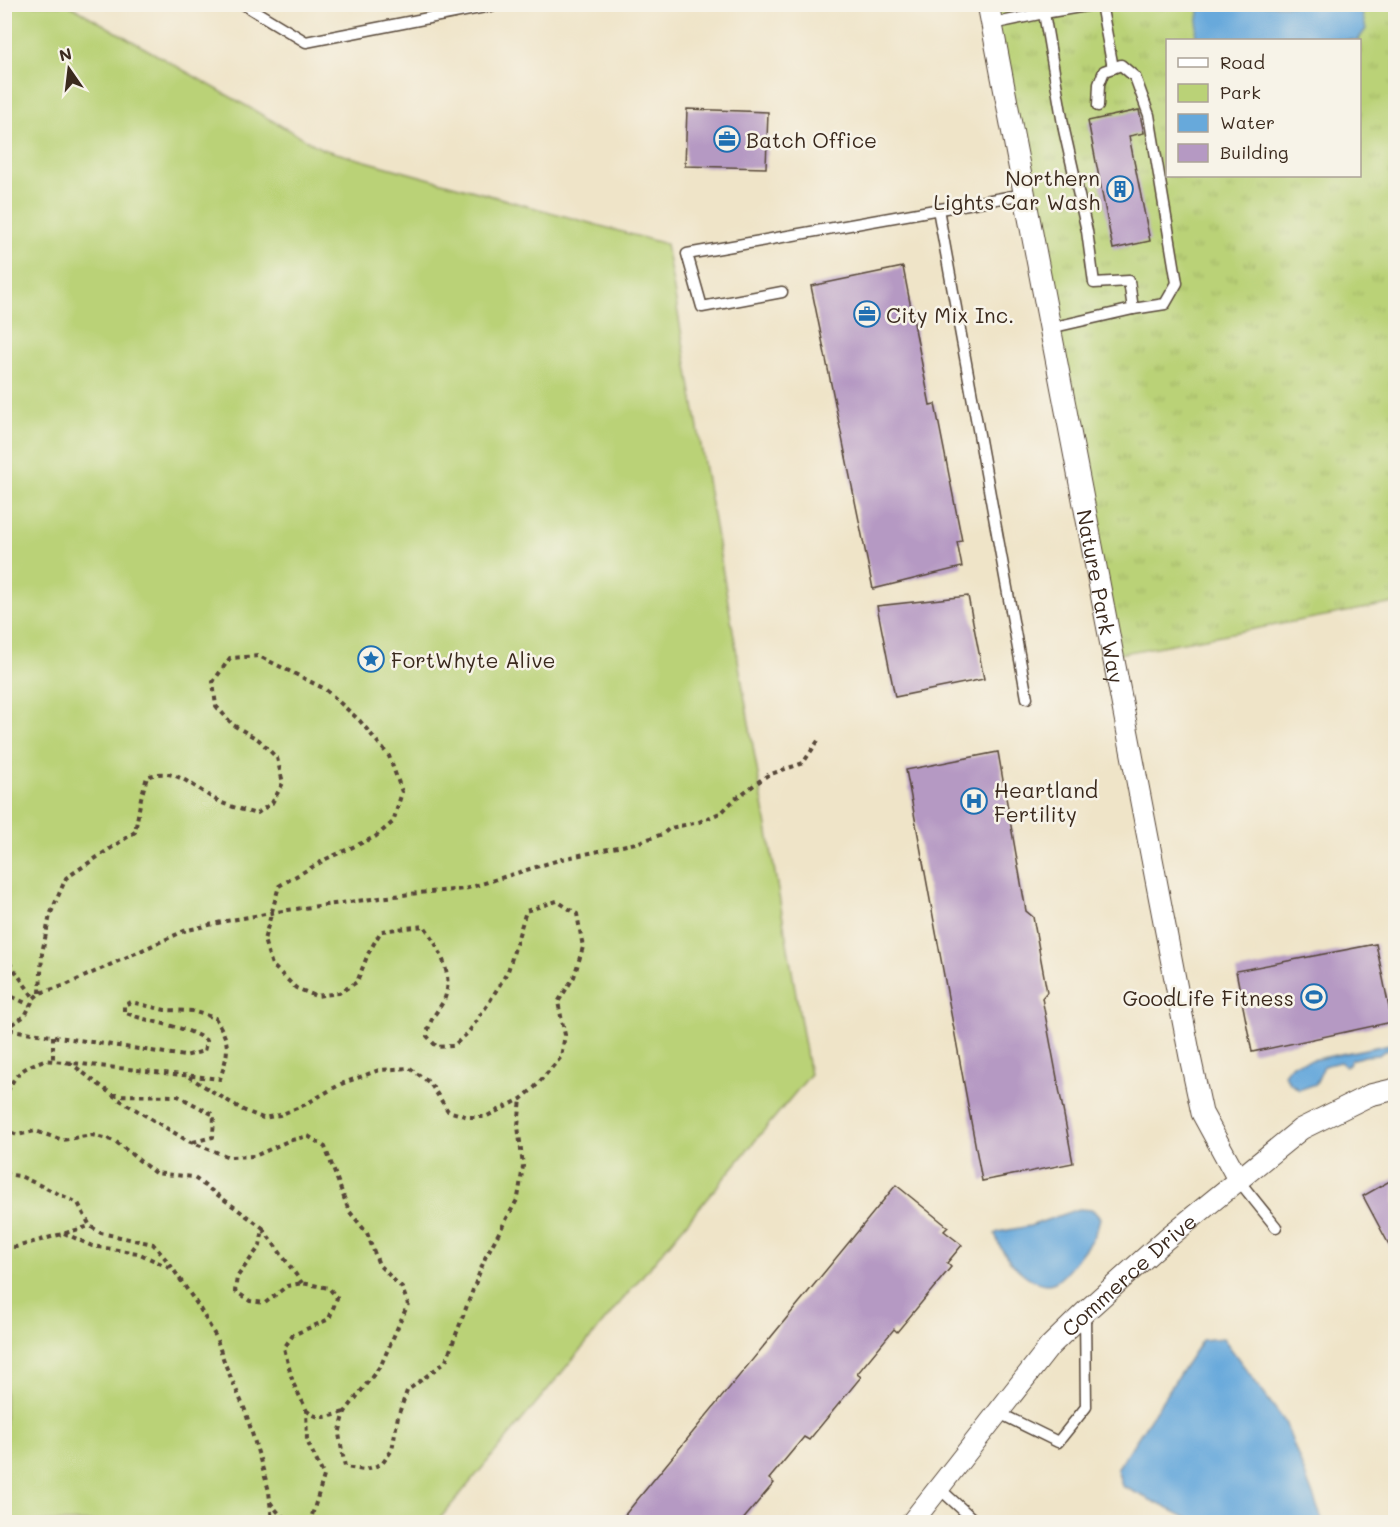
<svg xmlns="http://www.w3.org/2000/svg" width="1400" height="1527" viewBox="0 0 1400 1527" font-family="Mali,sans-serif">
<style>
.grass{fill:url(#grass-tufts);stroke:#7a7e4a;stroke-width:1.5;fill-rule:evenodd}
.green{fill:#bad277;stroke:#7a7e4a;stroke-width:1.5}
.water{fill:#67a9db;stroke:#516a7c;stroke-width:1.5}
.building{fill:#b599c3}
.lines{fill:none;stroke-linecap:round;stroke-linejoin:round}
.lane-casing{stroke:#564638;stroke-width:13}
.street-casing{stroke:#564638;stroke-width:23}
.path{stroke:#564638;stroke-width:4;stroke-dasharray:4.5 4.5;stroke-linecap:butt}
.lane{stroke:#fff;stroke-width:10}
.street{stroke:#fff;stroke-width:21}
.labels{text-anchor:middle;dominant-baseline:central;stroke-width:5;stroke-linejoin:round;paint-order:stroke}
.poi-label{font-size:21px;fill:#3b2a1e;stroke:#f7f3e8;text-anchor:start}
.street-label{font-size:21px;fill:#3b2a1e;stroke:#f7f3e8}
</style>
<defs>
<pattern id="grass-tufts" width="24" height="20" patternUnits="userSpaceOnUse" patternTransform="scale(1.5)"><rect width="24" height="20" fill="#bad277"/><path d="M3 7l-1-3M5 7V3M7 7l1-3M15 17l-1-3M17 17v-4M19 17l1-3" fill="none" stroke="#a1b466"/></pattern>
</defs>
<rect width="100%" height="100%" fill="#f7f3e8"/>
<filter id="ink" filterUnits="userSpaceOnUse"><feTurbulence type="fractalNoise" baseFrequency=".0167" numOctaves="2"/><feDisplacementMap in="SourceGraphic" scale="12" xChannelSelector="R" yChannelSelector="G"/><feConvolveMatrix kernelMatrix="1 2 1 2 8 2 1 2 1" color-interpolation-filters="sRGB"/></filter>
<filter id="wash" filterUnits="userSpaceOnUse"><feTurbulence type="fractalNoise" baseFrequency=".008" numOctaves="4" result="noise"/><feDisplacementMap in="SourceGraphic" scale="24" xChannelSelector="R" yChannelSelector="G"/><feGaussianBlur stdDeviation="1.35" result="paint"/><feColorMatrix in="noise" values="0 0 0 0 0 0 0 0 0 0 0 0 0 0 0 0 0 1.4 0 .05"/><feComposite in="paint" operator="in"/></filter>
<g filter="url(#wash)">
<rect width="100%" height="100%" fill="#efe4c8"/>
<path class="grass" d="M988,5h407v598l-282,52zM1168,40h192v136h-192z"/>
<polygon class="green" points="69,5 322,149 666,244 810,1075 437,1522 5,1522 4,5"/>
<g class="water">
<polygon points="1200,5 1360,5 1366,29 1358,40 1195,40"/>
<polygon points="1395,1043 1395,1048 1384,1051 1379,1055 1364,1056 1351,1060 1349,1065 1345,1066 1340,1062 1324,1066 1316,1084 1299,1090 1289,1082 1284,1074 1292,1064"/>
<path d="M1078,1209l15,1 7,8c-3,16 -10,24 -20,37 -7,9 -14,21 -25,27 -18,9 -43,-16 -52,-31 -4,-4 -5,-11 -8,-17l3,-2 32,-6z"/>
<polygon points="1223,1338 1285,1422 1323,1522 1191,1522 1187,1518 1122,1486 1117,1469 1202,1340"/>
</g>
<g id="blocks">
<g class="building">
<polygon points="687,109 768,112 766,168 685,166"/>
<polygon points="1139,110 1144,133 1129,136 1150,241 1113,249 1088,121"/>
<polygon points="903,267 930,405 935,404 962,541 957,542 962,567 873,589 811,286"/>
<polygon points="968,596 984,679 895,697 877,606"/>
<polygon points="998,752 1026,911 1033,917 1047,992 1042,998 1073,1163 982,1181 906,770"/>
<polygon points="1376,944 1392,1022 1252,1052 1236,971"/>
<polygon points="1395,1178 1395,1256 1363,1196"/>
<polygon points="896,1185 948,1227 944,1231 962,1245 947,1263 951,1267 897,1332 894,1329 857,1374 861,1377 809,1440 804,1437 769,1479 774,1483 741,1522 619,1522"/>
</g>
</g>
</g>
<g filter="url(#ink)">
<use href="#blocks" fill-opacity="0" stroke="#564638" stroke-width="1.5"/>
<g class="lines">
<g class="lane-casing">
<g id="lane">
<polyline points="243,4 306,42 500,4"/>
<polyline points="1101,4 1113,68"/>
<polyline points="1044,13 1098,4"/>
<polyline points="992,24 1044,13 1064,130 1087,231 1094,283 1129,281 1133,309 1050,328"/>
<polyline points="1098,106 1099,84 1104,71 1121,65 1135,77 1149,115 1177,283 1165,304 1133,309"/>
<polyline points="938,209 1027,698"/>
<polyline points="782,292 702,307 687,254 1025,194"/>
<polyline points="1239,1181 1276,1227"/>
<polyline points="999,1413 1058,1442 1086,1407 1085,1314"/>
<polyline points="940,1489 976,1522"/>
</g>
</g>
<g class="street-casing">
<g id="street">
<path id="s1" d="M988,4l202,1053 12,56 37,68"/>
<path id="s2" d="M912,1522l138,-176 35,-34 81,-73 135,-110 69,-34 26,-6"/>
</g>
</g>
<g class="path">
<polyline points="4,955 34,998"/>
<polyline points="4,993 30,1005"/>
<path d="M40,993l2,-40 8,-38 16,-37 69,-46 6,-34 6,-21c30,-12 48,13 73,25 11,5 24,8 36,12l16,-11 11,-20 -6,-25 -18,-18 -26,-15 -17,-19 -3,-24 17,-24 29,-2 66,33 35,32 29,35 13,36 -9,30 -18,15 -49,22 -47,27 -15,54 8,25 24,23 20,8 23,-3 18,-11 11,-28 13,-23 43,-5c14,19 32,51 19,76 -8,13 -14,18 -16,34l10,11 16,-1 15,-13 20,-29 20,-33 18,-60 31,-10 20,13 6,33 -9,30 -16,25 7,33 -4,22 -27,31 -13,11 -36,18h-17l-20,-6 -18,-28 -20,-15 -31,2 -38,14 -37,21 -24,10 -17,3 -20,-8 -54,-33"/>
<polyline points="4,1029 25,1016 34,998 40,993 66,985 184,931 226,921 288,910 418,893 465,889 562,859 636,843 663,834 670,828 699,822 722,812 736,798 768,775 803,763 820,738"/>
<polyline points="53,1036 53,1061"/>
<polyline points="69,1062 118,1099 188,1141 229,1157 255,1156 288,1141 308,1136 325,1147 349,1211 367,1233 379,1265 402,1288 408,1304 381,1365 345,1412 339,1434 345,1467 364,1470 382,1464 392,1450 398,1416 407,1391 446,1361 485,1258 518,1198 523,1166 518,1126 521,1099"/>
<polyline points="113,1095 178,1096 214,1115 213,1137 193,1142"/>
<path d="M4,1100c11,-26 14,-30 40,-40l176,19c9,-28 11,-36 -5,-61l-23,-7 -27,-1 -34,-8 -7,3v7c27,12 59,12 83,29l-3,10 -19,5 -180,-27"/>
<polyline points="4,1129 17,1135 35,1131 63,1140 92,1135 115,1141 155,1173 193,1177 263,1228 260,1246 237,1277 235,1291 250,1301 265,1303 287,1286 302,1283 329,1288 337,1298 329,1319 293,1335 284,1348 293,1383 306,1409 307,1441 324,1476 310,1522"/>
<polyline points="4,1174 20,1176 78,1203 90,1226 101,1233 153,1244 169,1263 199,1307 216,1337 225,1364 245,1410 259,1456 269,1491 272,1522"/>
<polyline points="263,1229 302,1283"/>
<polyline points="64,1233 92,1246 138,1253 170,1268"/>
<polyline points="4,1246 16,1247 90,1226"/>
<path d="M306,1410c14,12 23,6 39,2"/>
<path d="M270,1502c13,18 18,20 40,19"/>
</g>
<use href="#lane" class="lane"/>
<use href="#street" class="street"/>
</g>
</g>
<defs>
<g id="office-ring" transform="scale(1.35)"><circle r="9.5" fill="#f7f3e8" stroke="#1f6fb2" stroke-width="1.5"/><path d="M-6-3h4V-5.5h4V-3h4V5H-6ZM-1-4.5V-3h2v-1.5ZM-6 0V1H6V0Z" fill="#1f6fb2"/></g>
<g id="building-ring" transform="scale(1.35)"><circle r="9.5" fill="#f7f3e8" stroke="#1f6fb2" stroke-width="1.5"/><path d="M-4-6H4V6H1V3H-1V6H-4ZM-2.5-4.3h1.7v1.8h-1.7ZM.8-4.3h1.7v1.8H.8ZM-2.5-1h1.7V.8h-1.7ZM.8-1h1.7V.8H.8Z" fill="#1f6fb2"/></g>
<g id="sight-ring" transform="scale(1.35)"><circle r="9.5" fill="#f7f3e8" stroke="#1f6fb2" stroke-width="1.5"/><path d="M0-6L1.8-2.2L6-1.7L2.9 1.2L3.7 5.4L0 3.3L-3.7 5.4L-2.9 1.2L-6-1.7L-1.8-2.2Z" fill="#1f6fb2"/></g>
<g id="hospital-ring" transform="scale(1.35)"><circle r="9.5" fill="#f7f3e8" stroke="#1f6fb2" stroke-width="1.5"/><path d="M-5-5h3v3.5h4V-5h3V5h-3V1.5h-4V5h-3Z" fill="#1f6fb2"/></g>
<g id="stadium-ring" transform="scale(1.35)"><circle r="9.5" fill="#f7f3e8" stroke="#1f6fb2" stroke-width="1.5"/><path d="M0-5a6.5 5 0 1 0 0 10a6.5 5 0 1 0 0-10ZM-3.5-1.8h7v3.6h-7Z" fill="#1f6fb2"/></g>
</defs>
<g fill-rule="evenodd">
<use href="#office-ring" x="727" y="139"/>
<use href="#building-ring" x="1120" y="189"/>
<use href="#office-ring" x="867" y="314"/>
<use href="#sight-ring" x="371" y="659"/>
<use href="#hospital-ring" x="974" y="801"/>
<use href="#stadium-ring" x="1314" y="997"/>
</g>
<g class="labels">
<g class="poi-label">
<text x="746" y="139">Batch Office</text>
<text x="1100" y="177" text-anchor="end">Northern<tspan x="1100" dy="24">Lights Car Wash</tspan></text>
<text x="886" y="314">City Mix Inc.</text>
<text x="391" y="659">FortWhyte Alive</text>
<text x="994" y="789">Heartland<tspan x="994" dy="24">Fertility</tspan></text>
<text x="1294" y="997" text-anchor="end">GoodLife Fitness</text>
</g>
<g class="street-label">
<text stroke="none"><textPath href="#s1" startOffset="603">Nature Park Way</textPath></text>
<text stroke="none"><textPath href="#s2" startOffset="330">Commerce Drive</textPath></text>
</g>
</g>
<rect width="1400" height="1527" fill="none" stroke="#f7f3e8" stroke-width="24"/>
<rect x="1166" y="39" width="195" height="138" fill="#f7f3e8" stroke="#aca397" stroke-width="1.5"/>
<rect x="1178" y="58" width="30" height="9" fill="#ffffff" stroke="#aca397" stroke-width="1.5"/>
<text x="1220" y="69" font-size="18" fill="#3b2a1e">Road</text>
<rect x="1178" y="84" width="30" height="18" fill="#bad277" stroke="#aca397" stroke-width="1.5"/>
<text x="1220" y="99" font-size="18" fill="#3b2a1e">Park</text>
<rect x="1178" y="114" width="30" height="18" fill="#67a9db" stroke="#aca397" stroke-width="1.5"/>
<text x="1220" y="129" font-size="18" fill="#3b2a1e">Water</text>
<rect x="1178" y="144" width="30" height="18" fill="#b599c3" stroke="#aca397" stroke-width="1.5"/>
<text x="1220" y="159" font-size="18" fill="#3b2a1e">Building</text>
<g transform="translate(69 69) rotate(346)" stroke="#f7f3e8" stroke-width="4.5" paint-order="stroke">
<path d="M0-4.5L10 22L0 15L-10 22Z" fill="#3b2a1e"/>
<text y="-9" font-size="16" font-weight="bold" text-anchor="middle" fill="#3b2a1e">N</text>
</g>
</svg>
